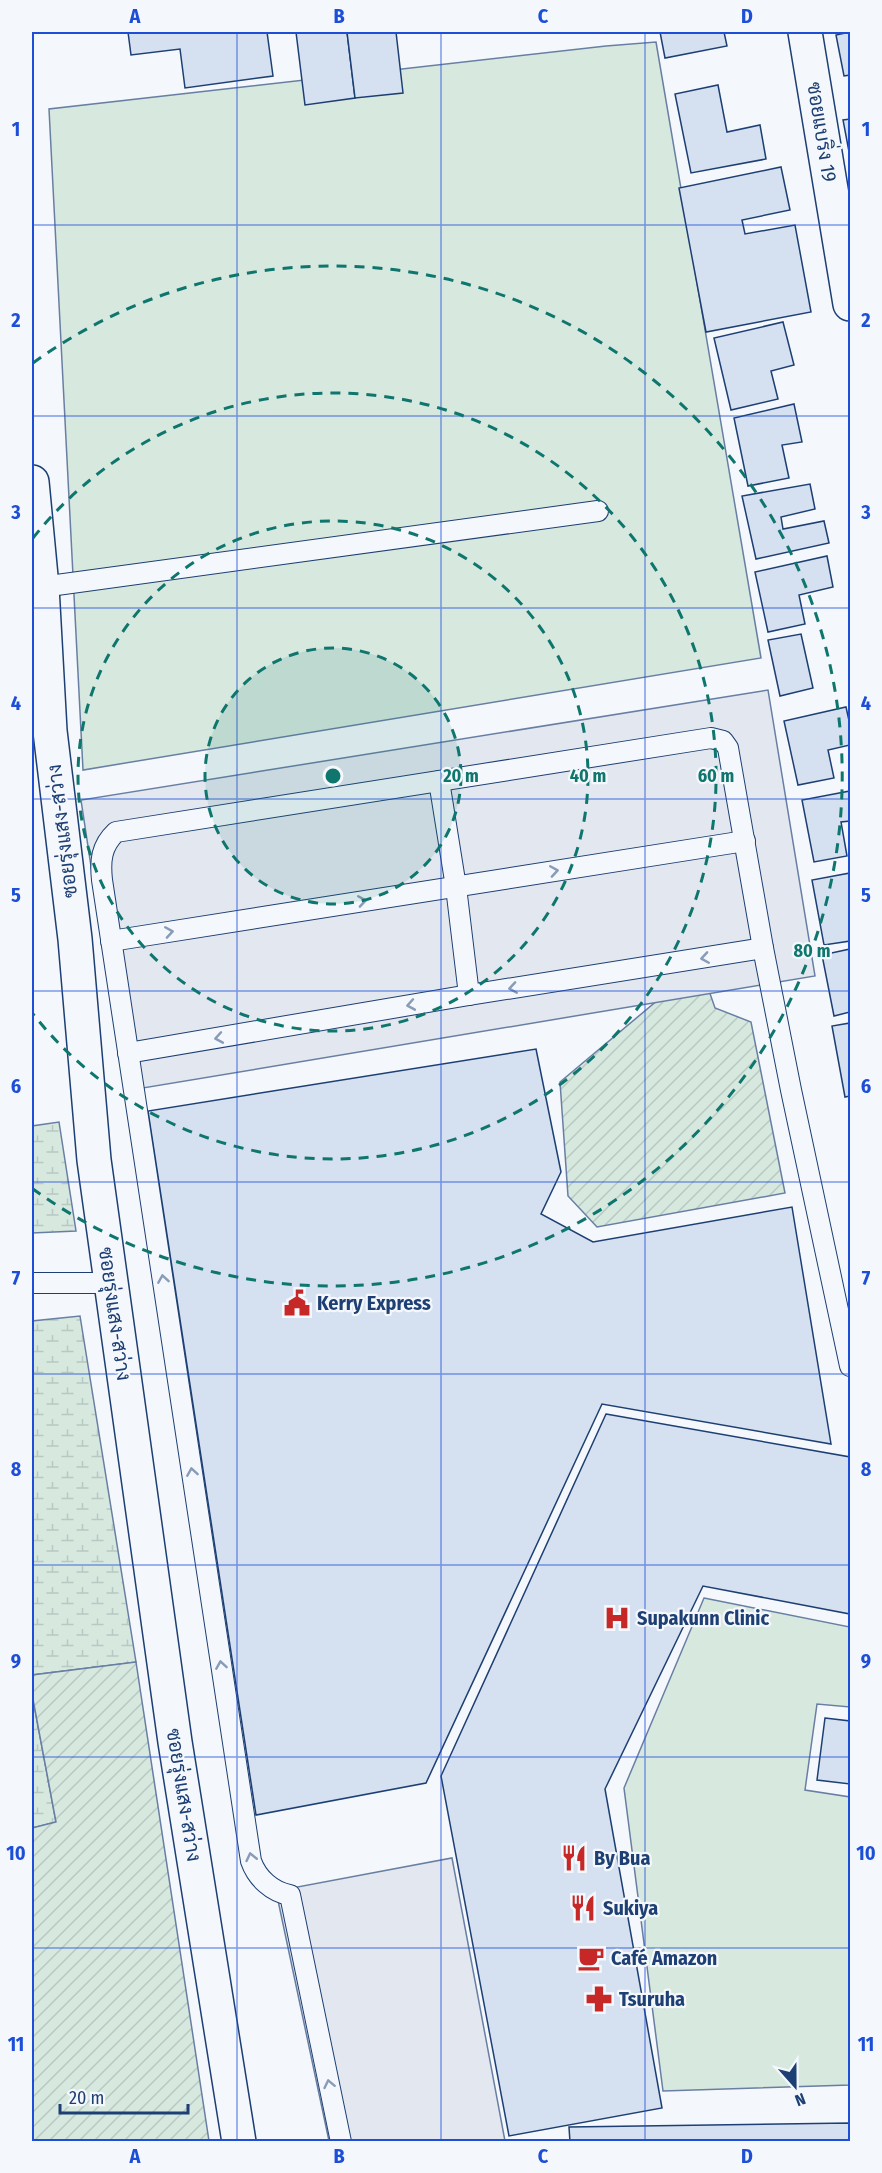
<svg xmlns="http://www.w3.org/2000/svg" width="882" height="2173" viewBox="0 0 882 2173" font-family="'Fira Sans Condensed',Sarabun,sans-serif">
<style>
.grass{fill:#d7e8df;stroke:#687fa3;stroke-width:1.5}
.wetland{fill:url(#wetland-marsh);stroke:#687fa3;stroke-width:1.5}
.garden{fill:url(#garden-furrows);stroke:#687fa3;stroke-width:1.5}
.parking{fill:#e3e8f0;stroke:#687fa3;stroke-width:1.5}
.building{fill:#d5e0f0;stroke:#1d3f73;stroke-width:1.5}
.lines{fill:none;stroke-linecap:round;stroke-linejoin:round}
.service-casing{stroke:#1d3f73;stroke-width:22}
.minor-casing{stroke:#1d3f73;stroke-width:36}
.service{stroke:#f4f7fb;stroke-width:20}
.minor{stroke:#f4f7fb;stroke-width:33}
.oneway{stroke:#889bb7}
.grid{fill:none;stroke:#1d4ed8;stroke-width:1.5;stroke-opacity:0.55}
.ring{fill:none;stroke:#0f766e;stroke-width:3;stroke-dasharray:10 8}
.labels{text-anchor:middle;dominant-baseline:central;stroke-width:4.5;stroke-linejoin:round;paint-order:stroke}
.street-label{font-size:20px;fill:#1d3f73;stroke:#f4f7fb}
.poi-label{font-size:20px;font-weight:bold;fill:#1d3f73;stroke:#f4f7fb;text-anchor:start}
.centre{fill:#0f766e;stroke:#f4f7fb;stroke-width:3}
.ring-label{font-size:18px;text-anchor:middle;font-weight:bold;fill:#0f766e;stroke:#f4f7fb;stroke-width:4.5;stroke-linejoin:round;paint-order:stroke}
.neatline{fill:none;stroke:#1d4ed8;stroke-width:2}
.grid-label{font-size:20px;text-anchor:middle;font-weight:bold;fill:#1d4ed8}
</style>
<defs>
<pattern id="wetland-marsh" width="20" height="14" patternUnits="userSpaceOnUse" patternTransform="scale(1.5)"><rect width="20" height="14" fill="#d7e8df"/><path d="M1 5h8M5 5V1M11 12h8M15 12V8" fill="none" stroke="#b8c8c3"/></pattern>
<pattern id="garden-furrows" width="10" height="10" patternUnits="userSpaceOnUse" patternTransform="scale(1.5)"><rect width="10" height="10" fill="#d7e8df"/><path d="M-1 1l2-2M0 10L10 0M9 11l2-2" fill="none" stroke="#b8c8c3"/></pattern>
</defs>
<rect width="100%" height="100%" fill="#f4f7fb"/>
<g class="grass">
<polygon points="656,42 761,658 83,770 49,109 606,46"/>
<polygon points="704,1598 850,1627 850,1707 817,1704 805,1790 850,1797 850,2085 663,2091 624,1788"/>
</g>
<g class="wetland">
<polygon points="59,1122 76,1231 32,1233 32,1126"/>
<polygon points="80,1316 136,1662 32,1675 32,1321"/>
<polygon points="32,1694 56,1822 32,1828"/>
</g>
<g class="garden">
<polygon points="683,979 706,982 715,1008 751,1022 785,1193 597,1227 568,1196 560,1082"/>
<polygon points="136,1662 209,2141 32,2141 32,1828 56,1822 32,1694 32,1675"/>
</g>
<g class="parking">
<polygon points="768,690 815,976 125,1091 81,800"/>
<polygon points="452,1858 505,2141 329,2141 276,1891"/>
</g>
<g class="building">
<polygon points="128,32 267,32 273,76 185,88 180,49 131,55"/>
<polygon points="296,32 347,32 355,98 305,105"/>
<polygon points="347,32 396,32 403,93 355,98"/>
<polygon points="660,32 724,32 727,46 665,58"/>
<polygon points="850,32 850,75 844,76 836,35"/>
<polygon points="718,85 727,132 760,125 766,159 691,173 675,94"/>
<polygon points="850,119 850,157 843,120"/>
<polygon points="781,167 790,210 742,220 745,234 795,225 811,312 706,332 679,188"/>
<polygon points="783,322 794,365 771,371 778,399 731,410 714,338"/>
<polygon points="794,404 802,442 782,445 789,478 748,486 734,418"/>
<polygon points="810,484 815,509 781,517 783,529 824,521 829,543 756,559 742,496"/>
<polygon points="827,556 833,587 799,595 805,624 768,632 755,572"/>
<polygon points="801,634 813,688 780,696 768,640"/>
<polygon points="846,707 850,725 850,745 828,750 834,778 798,785 784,721"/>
<polygon points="850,791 850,821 841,822 847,856 814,862 802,800"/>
<polygon points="850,873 850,941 824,945 812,880"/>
<polygon points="850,949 850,1012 834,1016 822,955"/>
<polygon points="850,1023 850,1096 845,1097 832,1026"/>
<polygon points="536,1049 561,1172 541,1214 593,1242 792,1207 831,1444 602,1404 426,1783 256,1815 148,1111"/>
<polygon points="606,1414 850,1457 850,1614 703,1586 605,1789 662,2108 509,2136 441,1776"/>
<polygon points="825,1718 850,1721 850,1784 817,1780"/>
<polygon points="850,2123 850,2142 570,2142 569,2127"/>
</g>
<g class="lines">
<g class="service-casing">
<g id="service">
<polyline points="42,587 598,511"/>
<polyline points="439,781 456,887 469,995"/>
<polyline points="111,941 745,841"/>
<polyline points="128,1053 469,995 763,948"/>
<polyline points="32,1283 111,1283"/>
<path d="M341,2142l-51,-247c-18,-3 -33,-17 -39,-34l-149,-981c-2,-19 -1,-34 14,-48l595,-94 12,3 5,7 35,200 28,142 59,276"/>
</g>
</g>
<g class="minor-casing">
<g id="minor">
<polyline points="805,32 850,304"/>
<polyline points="32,482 42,587 50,731 75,939 94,1160 175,1742 239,2142"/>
</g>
</g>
<use href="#service" class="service"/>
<use href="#minor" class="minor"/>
</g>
<defs><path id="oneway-chevron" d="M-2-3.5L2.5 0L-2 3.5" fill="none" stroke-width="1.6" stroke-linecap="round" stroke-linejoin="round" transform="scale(1.5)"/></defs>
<g class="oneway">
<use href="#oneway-chevron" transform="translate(554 871) rotate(-9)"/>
<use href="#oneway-chevron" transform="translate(362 901) rotate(-9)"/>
<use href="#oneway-chevron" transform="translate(169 932) rotate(-9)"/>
<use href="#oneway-chevron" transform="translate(705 958) rotate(171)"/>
<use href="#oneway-chevron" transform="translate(513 988) rotate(171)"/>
<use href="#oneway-chevron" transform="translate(411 1005) rotate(170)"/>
<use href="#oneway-chevron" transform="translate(219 1038) rotate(170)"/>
<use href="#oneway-chevron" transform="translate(163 1279) rotate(-99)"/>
<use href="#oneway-chevron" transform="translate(192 1472) rotate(-99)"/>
<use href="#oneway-chevron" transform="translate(221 1665) rotate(-99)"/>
<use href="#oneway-chevron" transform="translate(251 1857) rotate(-103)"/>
<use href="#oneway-chevron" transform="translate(329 2084) rotate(-102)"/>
</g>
<path class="grid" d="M237,32v2110M441,32v2110M645,32v2110M32,225h818M32,416h818M32,608h818M32,799h818M32,991h818M32,1182h818M32,1374h818M32,1565h818M32,1757h818M32,1948h818"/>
<circle cx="333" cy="776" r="128" fill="#0f766e" fill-opacity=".12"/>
<g class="ring">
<circle cx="333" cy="776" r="128"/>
<circle cx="333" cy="776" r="255"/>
<path d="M33 538A383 383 0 1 1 33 1014"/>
<path d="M33 363A510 510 0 1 1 33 1189"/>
</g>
<defs>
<g id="civic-bare" transform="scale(2.07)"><path d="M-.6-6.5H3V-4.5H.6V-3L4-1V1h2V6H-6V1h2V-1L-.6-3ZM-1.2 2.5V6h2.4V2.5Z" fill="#c62828" stroke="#f4f7fb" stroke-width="2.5" paint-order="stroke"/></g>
<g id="hospital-bare" transform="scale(2.07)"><path d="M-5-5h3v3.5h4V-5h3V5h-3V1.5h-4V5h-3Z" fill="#c62828" stroke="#f4f7fb" stroke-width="2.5" paint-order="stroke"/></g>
<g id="restaurant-bare" transform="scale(2.07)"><path d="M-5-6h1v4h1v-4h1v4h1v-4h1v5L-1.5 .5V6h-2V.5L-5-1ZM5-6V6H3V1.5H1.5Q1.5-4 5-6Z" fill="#c62828" stroke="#f4f7fb" stroke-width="2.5" paint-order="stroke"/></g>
<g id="cafe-bare" transform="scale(2.07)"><path d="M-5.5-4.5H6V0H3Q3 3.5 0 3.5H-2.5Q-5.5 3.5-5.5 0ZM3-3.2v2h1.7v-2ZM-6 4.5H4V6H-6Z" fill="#c62828" stroke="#f4f7fb" stroke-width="2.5" paint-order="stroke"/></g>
<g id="pharmacy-bare" transform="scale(2.07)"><path d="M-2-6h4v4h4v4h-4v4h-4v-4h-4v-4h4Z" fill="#c62828" stroke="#f4f7fb" stroke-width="2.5" paint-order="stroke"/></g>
</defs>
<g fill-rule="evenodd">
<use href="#civic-bare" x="297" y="1303"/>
<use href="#hospital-bare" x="617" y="1618"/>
<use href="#restaurant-bare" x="574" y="1858"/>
<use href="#restaurant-bare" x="583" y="1908"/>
<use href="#cafe-bare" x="591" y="1958"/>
<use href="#pharmacy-bare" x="599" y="1999"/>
</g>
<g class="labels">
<g class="street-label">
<text transform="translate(822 132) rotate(81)">ซอยแบริ่ง 19</text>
<text transform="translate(62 831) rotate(-97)">ซอยรุ่งแสง-สว่าง</text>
<text transform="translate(115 1314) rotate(82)">ซอยรุ่งแสง-สว่าง</text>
<text transform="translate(184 1795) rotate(81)">ซอยรุ่งแสง-สว่าง</text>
</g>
<g class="poi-label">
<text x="317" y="1303">Kerry Express</text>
<text x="637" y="1618">Supakunn Clinic</text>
<text x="594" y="1858">By Bua</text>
<text x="603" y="1908">Sukiya</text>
<text x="611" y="1958">Café Amazon</text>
<text x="619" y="1999">Tsuruha</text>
</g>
</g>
<circle cx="333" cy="776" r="9" class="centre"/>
<g class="ring-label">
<text x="461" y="782">20 m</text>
<text x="588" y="782">40 m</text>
<text x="716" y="782">60 m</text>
<text x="812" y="957">80 m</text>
</g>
<rect width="882" height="2173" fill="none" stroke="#f4f7fb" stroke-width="66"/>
<g transform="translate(795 2086) rotate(159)" stroke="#f4f7fb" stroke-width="4.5" paint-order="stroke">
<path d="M0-4.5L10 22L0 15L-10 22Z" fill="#1d3f73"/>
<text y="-9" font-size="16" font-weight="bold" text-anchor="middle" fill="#1d3f73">N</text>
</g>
<path d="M60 2104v9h128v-9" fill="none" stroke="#1d3f73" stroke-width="3"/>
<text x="69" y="2104" font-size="18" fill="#1d3f73" stroke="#f4f7fb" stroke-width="4.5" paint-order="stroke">20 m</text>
<rect x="33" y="33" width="816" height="2107" class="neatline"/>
<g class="grid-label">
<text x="135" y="23">A</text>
<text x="339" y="23">B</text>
<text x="543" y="23">C</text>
<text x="747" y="23">D</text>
<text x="16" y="136">1</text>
<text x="866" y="136">1</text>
<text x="16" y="327">2</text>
<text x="866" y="327">2</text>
<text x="16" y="519">3</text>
<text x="866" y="519">3</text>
<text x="16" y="710">4</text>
<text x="866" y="710">4</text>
<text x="16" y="902">5</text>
<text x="866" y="902">5</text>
<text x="16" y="1093">6</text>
<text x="866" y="1093">6</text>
<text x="16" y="1285">7</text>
<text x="866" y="1285">7</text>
<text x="16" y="1476">8</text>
<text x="866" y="1476">8</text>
<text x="16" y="1668">9</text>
<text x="866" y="1668">9</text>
<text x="16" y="1860">10</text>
<text x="866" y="1860">10</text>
<text x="16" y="2051">11</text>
<text x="866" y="2051">11</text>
<text x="135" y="2163">A</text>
<text x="339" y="2163">B</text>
<text x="543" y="2163">C</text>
<text x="747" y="2163">D</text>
</g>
</svg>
